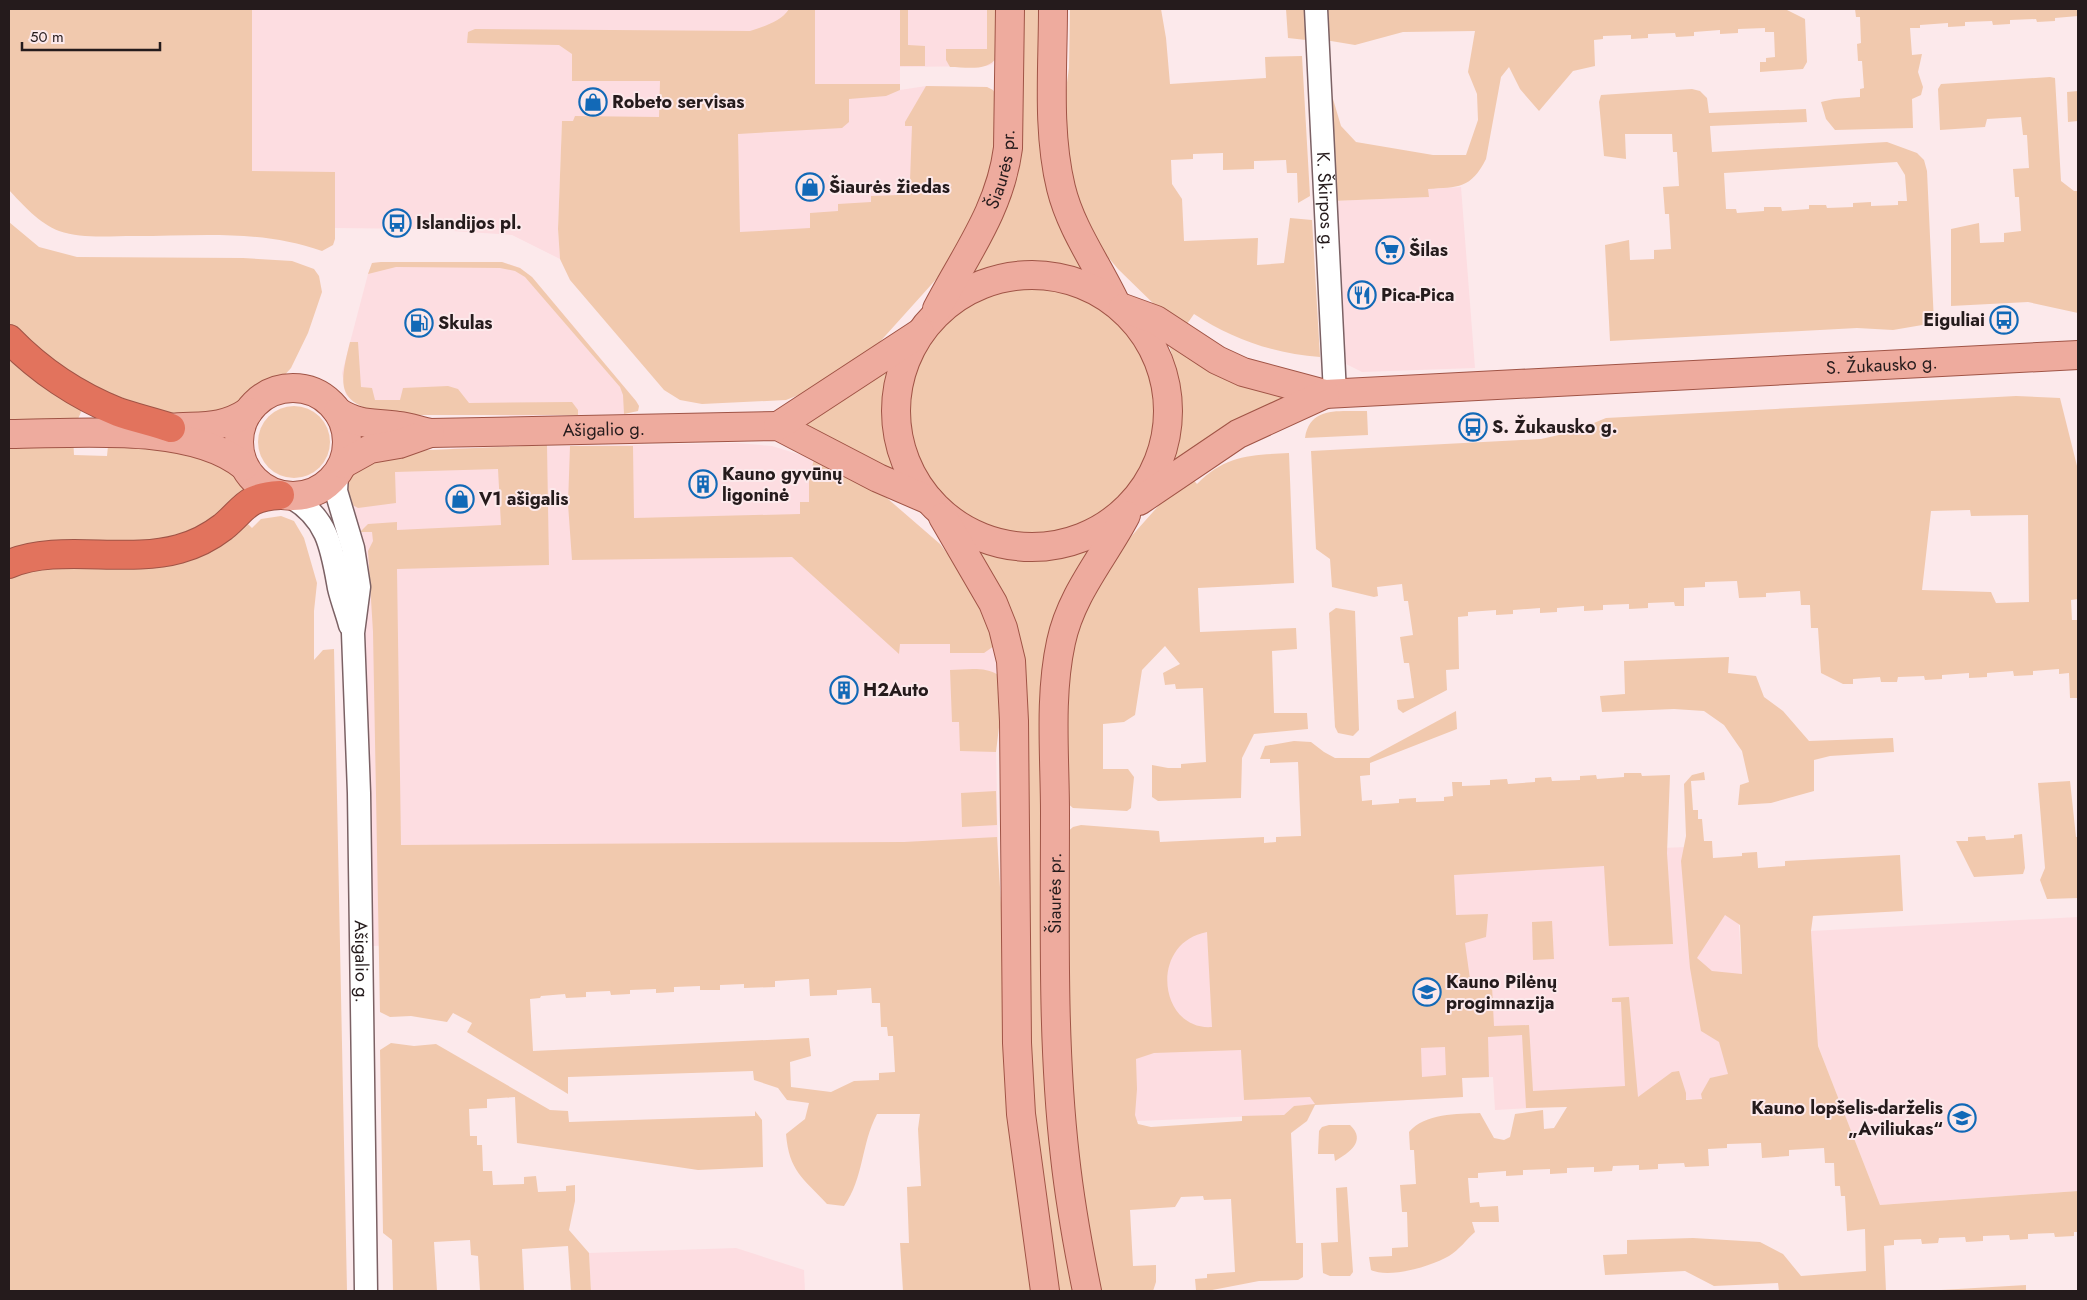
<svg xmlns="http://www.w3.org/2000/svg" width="2087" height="1300" viewBox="0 0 2087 1300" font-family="Jost,sans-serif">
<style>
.built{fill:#fddde1}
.green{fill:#f1c9ae;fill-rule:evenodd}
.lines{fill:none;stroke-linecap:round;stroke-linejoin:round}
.minor-casing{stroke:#7b6164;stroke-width:25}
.major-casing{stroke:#a05446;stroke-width:30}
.highway-casing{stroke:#a05446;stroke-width:30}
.minor{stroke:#fff;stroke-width:22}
.major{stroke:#eeab9e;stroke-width:28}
.highway{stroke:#e2735d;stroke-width:28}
.labels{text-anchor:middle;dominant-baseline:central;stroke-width:4;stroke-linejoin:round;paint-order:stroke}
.poi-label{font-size:18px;font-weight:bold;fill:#251b1c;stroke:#fce9eb;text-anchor:start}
.street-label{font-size:18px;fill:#251b1c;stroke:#fce9eb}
</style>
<rect width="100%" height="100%" fill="#fce9eb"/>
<g class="built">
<polygon points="252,9 998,9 993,64 987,66 900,67 900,90 926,86 987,87 993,90 991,186 724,249 573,121 562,121 558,229 560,259 512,235 422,229 335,228 335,172 252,172"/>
<polygon points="1461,187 1475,368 1362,372 1344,363 1333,201 1428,197 1428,189"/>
<polygon points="381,262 502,262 520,268 532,277 636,401 639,406 638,411 624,414 516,416 372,411 354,402 346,395 342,373 368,274 372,263"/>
<polygon points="737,443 772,446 814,459 888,499 940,544 994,646 1002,702 996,747 998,854 438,944 372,946 365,608 346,480 454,448"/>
<polygon points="1687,847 1738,909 1749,1096 1495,1110 1493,1077 1462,1078 1463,1097 1294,1106 1284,1115 1113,1122 1110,869"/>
<polygon points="2078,917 2078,1191 1880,1205 1818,1046 1811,931"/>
<polygon points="736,1248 804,1270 805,1291 591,1291 589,1253"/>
</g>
<g class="green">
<path d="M9,9h243v162l83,1v67l-2,6 -11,6c-61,-22 -125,-15 -188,-15 -24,0 -52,3 -75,-5 -19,-7 -37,-27 -50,-41z"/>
<path d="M789,9h26v75h85v6l-14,6 -37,3v23l-7,6 -104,6 2,98 70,-4v-15l28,-2v-7l33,-2v-6l27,-1 12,-14 2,-55h-7v-4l21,-36 61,1 6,3 4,6 -1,55 -5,35 -51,89 -63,70 -55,41 -36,14 -84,4 -22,-4 -16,-10 -94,-110 -10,-21 -2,-30 4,-108h11l2,-5 84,1 1,-36h-88v-27l-13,-9 -92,-2 1,-11 7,-3 275,2c14,-5 31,-9 39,-22z"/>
<polygon points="900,9 908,9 908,45 925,46 925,66 900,66"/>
<path d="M987,9h11l-1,48c-9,15 -31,10 -47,10l-4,-7v-11h41z"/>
<path d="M1020,9h22v101l52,164c-28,-7 -59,-16 -89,-9 -12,3 -24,9 -37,13l36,-68z"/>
<path d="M1070,9h91l5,29 4,46 96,-6 -1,-21 37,-1 8,140 -12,7 -1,-30h-10l-1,-13 -32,1v8l-31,1v-17l-30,1v5l-22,1 1,24 10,15 2,42 74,-3 -1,27 27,-2 6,-45 22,2 8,137c-45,-3 -88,-18 -126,-43l-7,10 -26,-13 -43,-42 -22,-26 -13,-22 -16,-66 -2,-58 4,-29z"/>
<polygon points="1277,9 1304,9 1306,40 1288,38 1286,9"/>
<path d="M1324,9h461l20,10 2,43 -4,7 -43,3v-10h6v-4l9,-1 -1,-25h-9v-4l-27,1v4l-18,1v-4l-26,2v4l-18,1 -1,-4 -27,1v4l-17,1v-4l-28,1v3l-9,1 1,26 -22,5 -34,40 -19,-22 -11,-22 -8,10 -15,82c-15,30 -28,28 -58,30l1,8 -96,4 -8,-129 16,54 15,16 77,13h33l12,-35 -1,-26 -9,-22 7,-41 -72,1 -48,13 -30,-5z"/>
<polygon points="1855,9 2078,9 2078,16 2055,18 2055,21 2037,22 2036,19 2010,20 2010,24 1993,25 1992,21 1965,22 1965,26 1948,27 1948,23 1920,25 1920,28 1910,28 1912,55 1922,54 1918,72 1923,87 1921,95 1912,99 1913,128 1835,130 1826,119 1821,102 1834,99 1860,97 1860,89 1864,88 1862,61 1858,61 1857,44 1861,43 1860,17 1856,17"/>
<polygon points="2050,77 2055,78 2061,181 2074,191 2078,191 2078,313 2028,302 1951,306 1951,229 1979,223 1980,243 2004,242 2004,233 2021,231 2019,197 2015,197 2013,169 2029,168 2027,135 2023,135 2021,117 1987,119 1985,127 1940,130 1938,89 1941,84"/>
<path d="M1692,89l8,2 7,7 2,15 97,-4 1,13 -97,4 2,26 175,-10 30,11 7,7 3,11 7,152 -41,7 -36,-2 -247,13 -5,-96 24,-5 1,20 24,-1v-9l17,-1 -2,-35h-4l-2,-27 16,-1 -2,-34h-4l-1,-18h-47l1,25 -22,-3 -5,-54 2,-7zM1897,162l8,13 2,26h-9v4l-27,1v-4l-18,1v4l-26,1 -1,-3h-17v4l-27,2 -1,-4h-17v4l-27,2 -1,-4h-10l-2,-36z"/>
<polygon points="2078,91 2078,121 2068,122 2067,92"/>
<polygon points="9,222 39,247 77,257 243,258 292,261 314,269 319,276 322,292 308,333 291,368 282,378 268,381 252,391 229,413 178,415 131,405 85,384 44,357 9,325"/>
<polygon points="381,262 502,262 520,268 532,277 636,401 639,406 638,411 624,414 623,395 620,387 525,277 515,271 500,268 396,267 368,274 372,263"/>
<circle cx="1032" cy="411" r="124"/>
<path d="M350,342h8l3,45 11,1 3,12h25l3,-12 45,-2 10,3 11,14 103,-1 6,8v5h-188c-53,-12 -52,-25 -40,-73z"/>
<path d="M1168,342l113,52 3,6 -115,77c18,-50 15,-86 -1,-135z"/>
<polygon points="9,353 78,404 81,412 78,419 72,419 74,455 107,456 108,446 154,447 232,465 245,488 226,510 202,529 169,541 9,552"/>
<polygon points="889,368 882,416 893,472 796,426"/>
<path d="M2016,396l44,2 17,68 1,133 -7,1 1,20h6v78h-8l-1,-25 -10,1v-5l-26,2v4l-19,1 -1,-5 -26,2v4l-18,1v-5l-27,2v4l-17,1 -1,-4 -26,1 -1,5h-16l-1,-5 -27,2v5h-10l-22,-11 -3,-45h-7l-1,-23h-9l-1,-14 -34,2v4l-27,1 -2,-17 -32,1v5l-21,1v18h-9l-1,-4 -26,1v5l-19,1v-5l-26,1v5l-19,1v-5l-27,2v4l-17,1v-5l-27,2v4l-17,1v-5l-28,2v4l-10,1 1,52 -13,1 1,20 -44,23 -5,-4 -1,-9 17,-2 -5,-35h-5l-4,-26 13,-2 -5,-34h-4l-2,-17 -25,3 1,9 -4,1 -42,-10 -2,-28 -14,-10 -5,-98 230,-12 31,-7 34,-14zM1970,510l1,6 57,-1 1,87 -33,1 -5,-11 -69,-2 9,-79z"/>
<circle cx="294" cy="442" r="36"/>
<path d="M1367,411l1,24 -63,3c5,-33 36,-26 62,-27z"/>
<path d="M547,445l2,120 -152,4 4,276 503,-3 93,-5 5,84 33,370h-132l-3,-48h9l-2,-56 14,-1 -3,-57 2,-15h-43c-16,30 -13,64 -33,92l-17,-2c-24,-26 -38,-33 -41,-70l19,-15 4,-16 -22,-3 -9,-12 -24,-8 -1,-9 -185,6v17l-101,-62 5,-9 -19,-10 -6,9 -36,-6 -21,1 -10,-5 -7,-380 -5,-81 5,-10 -1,-9h-12l8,-8 29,-2v8l104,-5 -3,-56 -103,3 1,31 -38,5 -11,-6 -1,-22 7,-11 54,-18zM809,979l1,17 27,-1v-5l34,-2 1,15h8l1,24h6l1,9h5l2,36 -16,1v7l-25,1 -23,11 -40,-5 -1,-25 21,-6 -2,-18 -276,13 -3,-52 10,-1 1,-2 24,-2 1,4 20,-1v-5l24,-1 1,4 19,-1v-4l26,-1v4l18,-1v-5l26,-1v4h20v-5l24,-1v4l31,-1v-6z"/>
<polygon points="570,446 633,446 634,518 800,514 800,502 809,502 809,480 814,459 857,477 888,499 940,544 963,574 981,607 994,646 984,653 950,653 950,644 900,644 899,654 792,557 572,560 568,504"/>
<path d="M1289,453l5,130 -96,5 2,44 96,-4 1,21 -25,2 2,62h33l1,16 -54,5 -12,24 -1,40 -83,3 -6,-4v-32l16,3h13v-4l25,-2 -3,-74 -27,1 -1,-5 -10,1 -2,-12 17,-9 -15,-18 -23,24 -7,45 -11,7 -21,2v45h25l6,8 -3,31 -4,3 -54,-3 -7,-6v-118l6,-48 31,-65 25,-31 49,-55 13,-9 7,8c28,-29 54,-29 92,-31z"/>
<polygon points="281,516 294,521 304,538 317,583 314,611 314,660 323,650 334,649 347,1291 9,1291 9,575 245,521 252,528 261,519"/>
<path d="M1093,547l-37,71 17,673h-16l-24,-160 -10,-444 -50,-138c45,12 76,18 120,-2z"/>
<polygon points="1336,608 1355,611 1359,730 1353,736 1338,733 1335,727 1329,613"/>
<polygon points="1729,657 1728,673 1756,676 1764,697 1783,711 1809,741 1893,738 1894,752 1830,756 1814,760 1814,791 1771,803 1738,805 1740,785 1749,782 1742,751 1724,725 1704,711 1674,709 1602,712 1600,696 1625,694 1624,661"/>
<path d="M950,670c15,0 35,-4 48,5l4,27 -6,50 -36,-1 -1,-29h-7z"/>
<path d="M1456,711l1,18 -87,34v12l-10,1 2,25 10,-1v5l27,-2v-4l17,-1v4l28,-1v-4l9,-1 -1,-14h10v4l28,-1v-5l17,-1 1,5 27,-2v-4l16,-1 1,4 28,-1v-4l16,-1 1,4 27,-2v-4h17l1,3 28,-1 -3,78 6,91 -64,2 -5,-80 -150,9 2,40 32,-1 -2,23 -21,6 5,36 22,7 2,40 35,-1 4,66 92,-5 -4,-84h-9v-4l17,-1 9,100 34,-25 7,-1 7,22v7l16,-1 -1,-5 9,-16 18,-4 -9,-32 -18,-11 -11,-63 -9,-107 5,-25 -2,-52 8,-9 12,-3 1,8 -14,1 2,29h5v9h4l2,22h8l1,17 29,-2v-3l15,-1 1,16 27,-2v-5l115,-6 3,56 -90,5 -2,15 7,115 62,159 198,-14v41h-4v4l-19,1 -1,-4 -26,1v5l-18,1 -1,-5 -26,1v5l-17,1 -1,-5 -26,1 -1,5 -16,1 -1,-5 -27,1v5l-10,1 2,45h-107l-1,-8 -64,3 -29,-15 -80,4 -2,-20 24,-1v-14l66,-2 67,4 23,12 18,22 65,-5 -1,-42 -18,2 -2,-35h-4l-1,-10h-5l-1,-23h-9l-1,-15 -35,2v6l-27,2 -1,-15 -34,1v4l-19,1 1,17 -24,1 -1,-4 -26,1v5l-19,1v-5l-26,1 -1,5 -18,1v-5l-27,1v5l-17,1v-5l-27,1v5l-17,1v-5l-28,2v5h-10l2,25 9,-1 1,5 18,-1 1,16h-27l3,10c-8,7 -16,18 -26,24 -17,10 -60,23 -78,14l-2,-13 23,-1v-8l16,-1 -1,-35h-5l-2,-27 16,-1 -2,-34h-4l-1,-18c16,-19 48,-18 71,-19l14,25 10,2 6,-3 5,-23 28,-4 1,19 10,-1 13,-21 -41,1 -4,-73 -34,2 1,40 -27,1 1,19 -148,8 -8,16 -16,12 5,110h7v34l-5,3 -39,1 -52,10 -11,-1 -1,-11 12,-1v-4l28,-2 -4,-73 -27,1 -1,-4 -22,1 -6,10 -45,3 3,56 23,-1v17l-3,9h-58l-12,-75 -19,-221 1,-161 8,-7 8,-2 78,6 1,11 104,-5v6l12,-1v-5l25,-1 -3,-74 -28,1v-4h-10l5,-13 29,-5 17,1 13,10 11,6h34zM1725,915l15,10 2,49 -30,-3 -15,-13zM1207,932l5,95c-53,4 -64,-84 -5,-95zM1445,1047l1,28 -24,2 -1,-29zM1241,1050l3,50 66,-3 5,7 -21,2 -10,9 -42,1v5l-91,6 -13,-3 -3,-9 2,-26 -1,-30 18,-6z"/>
<polygon points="2070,781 2076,837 2078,837 2078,898 2047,899 2040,880 2045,868 2038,783"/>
<polygon points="996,791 997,825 962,827 961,793"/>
<polygon points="2022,834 2025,868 2023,874 1974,877 1956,841 1968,841 1968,837 1985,836 1986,840 2014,838 2014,835"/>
<polygon points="1552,921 1554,959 1533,960 1532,922"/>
<polygon points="391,1043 414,1046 436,1044 550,1110 568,1111 569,1122 755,1116 755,1111 762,1120 763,1167 698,1170 517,1143 515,1097 487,1099 487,1108 469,1109 470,1136 477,1136 477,1145 482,1145 483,1171 492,1171 493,1185 524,1184 524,1177 536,1176 538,1192 566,1191 566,1186 575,1185 575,1201 569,1230 589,1253 591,1291 571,1291 568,1246 522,1249 524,1291 480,1291 478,1256 471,1255 470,1240 434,1242 437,1291 393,1291 392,1240 383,1233 380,1050"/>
<path d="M1329,1125h21c17,16 -1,28 -15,36l-1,-7h-16l1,-23 3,-4z"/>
<polygon points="1347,1187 1353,1272 1350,1276 1330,1276 1323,1273 1321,1243 1338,1242 1336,1188"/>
<polygon points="2026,1285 2026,1291 1930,1291 1941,1290"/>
</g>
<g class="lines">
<g class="minor-casing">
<g id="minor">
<path id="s1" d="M1316,9l19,385"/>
<path id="s2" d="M337,474l-1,17 17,57 6,39 -6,46 6,160 7,498"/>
<path d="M291,497c37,21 41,52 48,91 3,13 8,25 11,37"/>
</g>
</g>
<g class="major-casing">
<g id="major">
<path d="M1053,9c0,58 -6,122 8,179 10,41 36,76 54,114"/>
<circle cx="1032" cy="411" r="136"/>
<path id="s3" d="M1123,308l33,12 61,40 26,12 82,22 753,-39"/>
<path id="s4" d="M937,309c28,-54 63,-99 71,-161l2,-139"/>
<circle cx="293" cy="442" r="54"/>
<path id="s5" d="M338,412c23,14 35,10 61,14 10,1 21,5 31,7l348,-7 100,52 51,22"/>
<polyline points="778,426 920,333"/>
<path d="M169,428c30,-3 52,2 79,-16"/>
<path d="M9,434c66,0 182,-12 235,32"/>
<polyline points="343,464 370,449 399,444 430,433"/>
<polyline points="1139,501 1238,434 1325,394"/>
<polyline points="943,517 993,603 1003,628 1011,661 1014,721 1017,1043 1021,1114 1045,1291"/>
<path id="s6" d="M1087,1291c-9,-44 -17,-89 -22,-134 -13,-114 -10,-229 -10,-344 0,-56 -6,-116 6,-171 10,-48 43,-85 65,-127"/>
</g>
</g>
<g class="highway-casing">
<g id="highway">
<path d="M9,339c30,31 69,57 109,73 17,6 36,10 53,16"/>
<path d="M9,564c49,-21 117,0 170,-15 15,-4 31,-12 44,-22 23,-19 22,-30 57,-32"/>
</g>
</g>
<use href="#minor" class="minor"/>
<use href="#major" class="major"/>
<use href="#highway" class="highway"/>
</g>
<defs>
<g id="shop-ring" transform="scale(1.4375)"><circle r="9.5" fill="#fce9eb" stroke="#1269b7" stroke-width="1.5"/><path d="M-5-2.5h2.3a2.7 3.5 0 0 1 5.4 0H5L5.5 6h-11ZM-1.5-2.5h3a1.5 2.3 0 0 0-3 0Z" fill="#1269b7"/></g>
<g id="bus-ring" transform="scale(1.4375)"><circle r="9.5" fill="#fce9eb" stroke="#1269b7" stroke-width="1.5"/><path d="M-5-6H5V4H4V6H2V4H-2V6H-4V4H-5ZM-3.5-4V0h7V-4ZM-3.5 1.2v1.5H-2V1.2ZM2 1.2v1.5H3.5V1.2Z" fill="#1269b7"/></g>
<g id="supermarket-ring" transform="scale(1.4375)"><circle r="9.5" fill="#fce9eb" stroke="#1269b7" stroke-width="1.5"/><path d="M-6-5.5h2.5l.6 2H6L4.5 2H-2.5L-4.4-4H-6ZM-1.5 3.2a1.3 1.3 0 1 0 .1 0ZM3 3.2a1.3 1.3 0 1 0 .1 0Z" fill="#1269b7"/></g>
<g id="restaurant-ring" transform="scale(1.4375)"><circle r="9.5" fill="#fce9eb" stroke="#1269b7" stroke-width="1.5"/><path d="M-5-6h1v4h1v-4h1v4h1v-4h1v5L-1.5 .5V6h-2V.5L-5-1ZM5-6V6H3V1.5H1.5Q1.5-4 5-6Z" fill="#1269b7"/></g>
<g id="fuel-ring" transform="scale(1.4375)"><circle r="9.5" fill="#fce9eb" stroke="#1269b7" stroke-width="1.5"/><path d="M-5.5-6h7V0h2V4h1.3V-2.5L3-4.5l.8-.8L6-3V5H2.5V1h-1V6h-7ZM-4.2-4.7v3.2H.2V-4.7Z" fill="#1269b7"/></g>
<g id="building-ring" transform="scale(1.4375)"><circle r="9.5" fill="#fce9eb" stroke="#1269b7" stroke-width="1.5"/><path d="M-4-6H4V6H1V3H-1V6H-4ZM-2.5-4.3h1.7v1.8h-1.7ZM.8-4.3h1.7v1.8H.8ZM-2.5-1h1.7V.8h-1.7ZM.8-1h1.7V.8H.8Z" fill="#1269b7"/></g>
<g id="school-ring" transform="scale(1.4375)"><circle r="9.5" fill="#fce9eb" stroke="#1269b7" stroke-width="1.5"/><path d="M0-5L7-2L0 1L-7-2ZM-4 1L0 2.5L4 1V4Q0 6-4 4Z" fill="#1269b7"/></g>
</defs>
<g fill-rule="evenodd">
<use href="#shop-ring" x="593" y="102"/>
<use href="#shop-ring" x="810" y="187"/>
<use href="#bus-ring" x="397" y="223"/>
<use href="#supermarket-ring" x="1390" y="250"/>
<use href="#restaurant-ring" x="1362" y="295"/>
<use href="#bus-ring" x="2004" y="320"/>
<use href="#fuel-ring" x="419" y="323"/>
<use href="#bus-ring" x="1473" y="427"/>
<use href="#building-ring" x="703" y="484"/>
<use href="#shop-ring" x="460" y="499"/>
<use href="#building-ring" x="844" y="690"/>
<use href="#school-ring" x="1427" y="992"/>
<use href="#school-ring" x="1962" y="1118"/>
</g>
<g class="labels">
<g class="poi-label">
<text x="612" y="102">Robeto servisas</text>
<text x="829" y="187">Šiaurės žiedas</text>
<text x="416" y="223">Islandijos pl.</text>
<text x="1409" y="250">Šilas</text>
<text x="1381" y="295">Pica-Pica</text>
<text x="1985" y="320" text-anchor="end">Eiguliai</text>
<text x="438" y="323">Skulas</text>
<text x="1492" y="427">S. Žukausko g.</text>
<text x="722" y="474">Kauno gyvūnų<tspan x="722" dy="21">ligoninė</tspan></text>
<text x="479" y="499">V1 ašigalis</text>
<text x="863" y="690">H2Auto</text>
<text x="1446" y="982">Kauno Pilėnų<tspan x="1446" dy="21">progimnazija</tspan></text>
<text x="1943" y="1108" text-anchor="end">Kauno lopšelis-darželis<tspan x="1943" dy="21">„Aviliukas“</tspan></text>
</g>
<g class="street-label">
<text stroke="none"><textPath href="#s4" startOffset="155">Šiaurės pr.</textPath></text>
<text stroke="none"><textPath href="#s1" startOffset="192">K. Škirpos g.</textPath></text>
<text stroke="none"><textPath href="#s3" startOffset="779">S. Žukausko g.</textPath></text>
<text stroke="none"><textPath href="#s5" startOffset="269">Ašigalio g.</textPath></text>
<text stroke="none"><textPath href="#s6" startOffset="400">Šiaurės pr.</textPath></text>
<text stroke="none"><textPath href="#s2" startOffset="491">Ašigalio g.</textPath></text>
</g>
</g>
<rect width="2087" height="1300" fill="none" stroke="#251b1c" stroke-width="20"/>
<path d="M22 42v8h138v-8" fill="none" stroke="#251b1c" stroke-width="2.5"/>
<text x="30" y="42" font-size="15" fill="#251b1c" stroke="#fce9eb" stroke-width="4" paint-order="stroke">50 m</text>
</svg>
